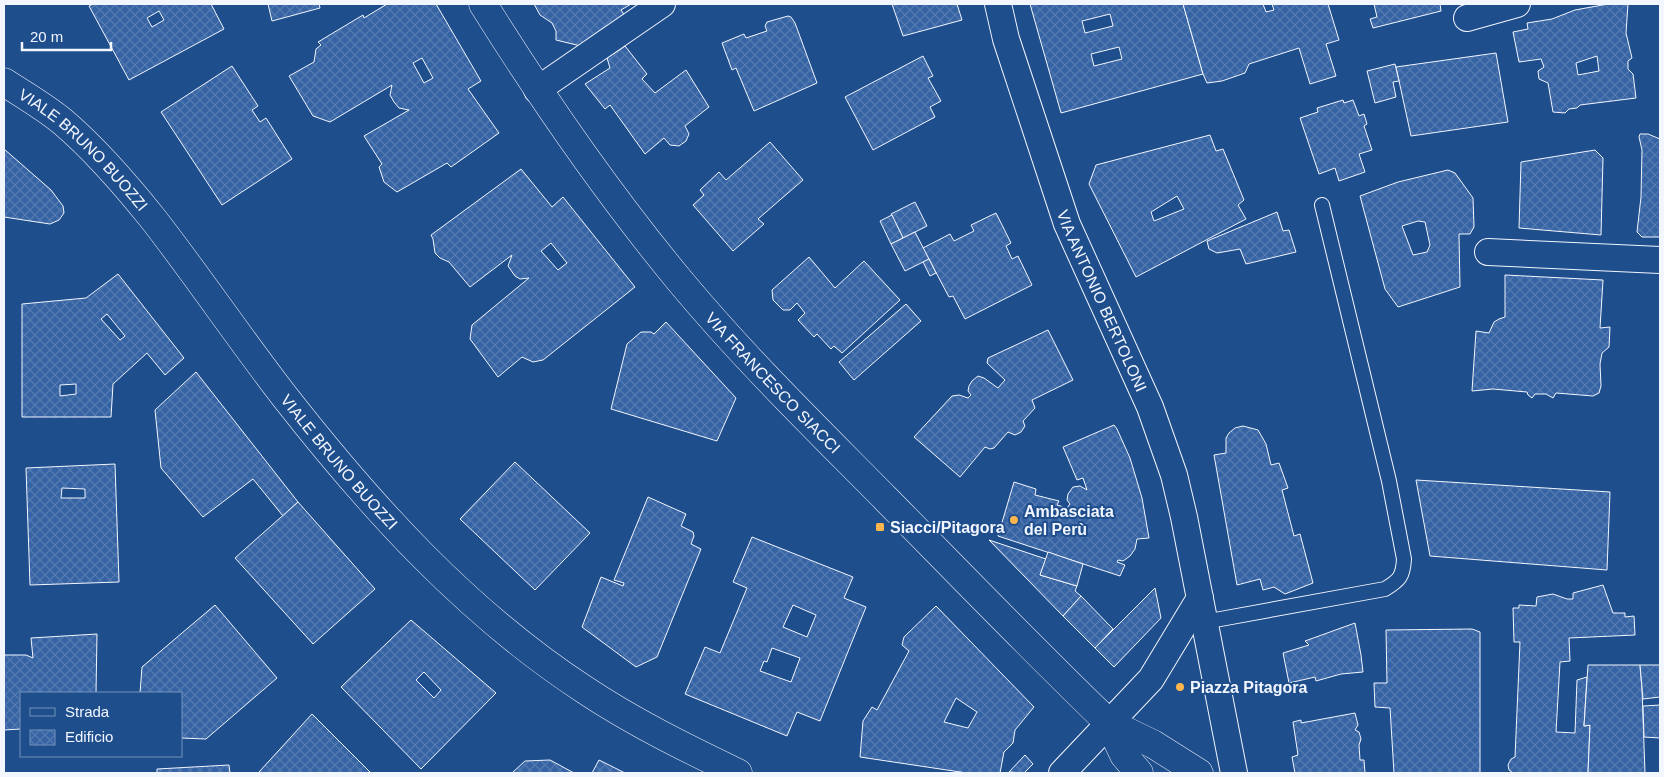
<svg xmlns="http://www.w3.org/2000/svg" width="1664" height="777" viewBox="0 0 1664 777" font-family="Helvetica,sans-serif">
<style>
.building{fill:url(#building-cross-hatch);stroke:#f2f6ff;fill-rule:evenodd}
.lines{fill:none;stroke-linecap:round;stroke-linejoin:round}
.lane-casing{stroke:#f2f6ff;stroke-width:16}
.street-casing{stroke:#f2f6ff;stroke-width:28}
.secondary-casing{stroke:#f2f6ff;stroke-width:29}
.lane{stroke:#1f4e8c;stroke-width:14}
.street{stroke:#1f4e8c;stroke-width:26}
.secondary{stroke:#1f4e8c;stroke-width:28}
.poi-dot{fill:#ffb74d;stroke:#1f4e8c;stroke-width:2}
.labels{text-anchor:middle;dominant-baseline:central;stroke-width:4;stroke-linejoin:round;paint-order:stroke}
.street-label{font-size:16px;fill:#f2f6ff;stroke:#1f4e8c}
.poi-label{font-size:16px;font-weight:bold;fill:#f2f6ff;stroke:#1f4e8c;text-anchor:start}
</style>
<defs>
<pattern id="building-cross-hatch" width="8" height="8" patternUnits="userSpaceOnUse" patternTransform="scale(1.25)"><rect width="8" height="8" fill="#3563a3"/><path d="M0 0l8 8M0 8l8-8" fill="none" stroke="#537ab1"/></pattern>
</defs>
<rect width="100%" height="100%" fill="#1f4e8c"/>
<g class="building">
<path d="M93,4h118l13,25 -95,51 -40,-74zM159,11l5,9 -12,7 -5,-9z"/>
<polygon points="268,4 319,4 320,8 272,21"/>
<path d="M387,4h49l45,77 -13,8 31,44 -48,34 -4,-4 -50,29 -13,-10 -5,-15 3,-3 -18,-28 45,-26 -10,-2 -5,-6 -4,-7 2,-10 -62,37 -17,-6 -24,-40 25,-14 2,-13 5,-4 -3,-3 45,-27 1,3zM422,58l11,20 -9,5 -11,-20z"/>
<polygon points="534,4 631,4 621,10 625,16 585,47 556,40 556,31 552,23 540,15"/>
<polygon points="892,4 957,4 962,20 903,36"/>
<path d="M1030,4h153l20,70 -142,39zM1110,14l3,12 -28,7 -3,-12zM1119,47l3,12 -28,7 -3,-12z"/>
<polygon points="1183,4 1263,4 1266,12 1274,10 1272,4 1328,4 1339,40 1326,44 1336,76 1310,84 1299,48 1249,64 1245,73 1222,81 1207,83 1203,74"/>
<polygon points="1374,4 1440,4 1441,11 1373,28 1370,19 1377,17"/>
<path d="M1608,4h20l-2,29 6,25 -4,3v8l5,5 3,24 -56,7 -3,3 -8,1 -4,4 -12,-1 -5,-29 -9,-4 -1,-8 6,-4 -3,-8 -22,3 -6,-30 15,-3 -1,-6 25,-4 23,-9zM1597,56l2,15 -21,4 -2,-12z"/>
<polygon points="788,16 791,17 795,23 817,83 754,111 736,68 732,70 722,43 744,34 746,38 767,31 765,26 767,22"/>
<polygon points="625,46 647,74 642,79 655,93 686,70 709,107 685,126 689,134 686,141 679,146 670,145 664,138 645,154 610,105 605,109 585,84 610,68 607,58"/>
<polygon points="1496,53 1508,122 1411,136 1396,67"/>
<polygon points="923,56 933,76 928,78 941,101 930,107 935,117 873,150 845,97"/>
<polygon points="1395,64 1399,81 1393,82 1396,97 1375,103 1367,71"/>
<polygon points="232,66 258,106 252,110 260,122 266,118 292,159 222,205 161,112"/>
<polygon points="1343,100 1344,103 1353,100 1359,116 1364,114 1367,124 1364,126 1372,150 1359,154 1365,172 1339,181 1335,168 1319,174 1300,118 1318,112 1317,108"/>
<polygon points="1640,134 1648,134 1660,139 1660,237 1642,237 1637,232 1641,197 1642,150 1639,137"/>
<path d="M1210,135l6,16 7,-2 21,51 -6,5 8,14 -110,58 -47,-93 7,-19zM1177,196l7,13 -30,12 -3,-9z"/>
<polygon points="770,142 803,180 758,219 764,224 733,251 693,205 704,195 700,190 719,172 726,180"/>
<polygon points="4,149 51,190 63,206 64,213 59,220 50,224 4,217"/>
<polygon points="1595,150 1603,158 1601,235 1519,228 1521,162"/>
<path d="M521,169l31,38 11,-10 72,90 -92,73 -10,2 -11,-5 -24,20 -28,-38 2,-14 57,-47 -9,1 -5,-3 -7,-10 4,-11 -42,32 -21,-25 -9,-4 -5,-5 -2,-14 -2,-4zM551,243l16,20 -9,7 -17,-19z"/>
<path d="M1448,170l7,3 18,25 1,29 -4,7h-11l1,53 -62,20 -13,-18 -25,-93 38,-14zM1418,221l7,1 5,23 -3,7 -14,3 -11,-29z"/>
<polygon points="915,202 927,226 903,238 891,214"/>
<polygon points="1277,212 1283,231 1289,230 1296,252 1246,264 1240,249 1217,253 1209,249 1207,241"/>
<polygon points="996,213 1011,243 1006,246 1012,259 1018,256 1032,285 965,319 953,296 949,297 923,248 950,234 954,241 974,231 971,225"/>
<polygon points="892,215 903,238 891,244 880,221"/>
<polygon points="915,232 929,259 905,271 891,244"/>
<polygon points="809,257 835,288 864,261 900,300 842,353 834,346 831,349 817,334 814,337 798,320 805,313 797,303 790,310 783,310 773,300 772,290"/>
<polygon points="929,259 936,273 930,276 923,262"/>
<path d="M118,274l66,84 -19,17 -18,-22 -34,31 -2,33h-89v-113l64,-6zM107,314l18,22 -5,4 -19,-21zM76,384v10l-16,2v-11z"/>
<polygon points="1505,275 1603,280 1600,328 1610,327 1609,347 1602,353 1600,364 1601,386 1599,393 1593,396 1556,393 1553,398 1546,394 1535,394 1532,398 1528,395 1527,392 1493,389 1472,391 1476,331 1489,333 1494,322 1499,319 1505,317"/>
<polygon points="906,304 921,321 854,380 839,362"/>
<polygon points="666,322 736,398 717,441 611,409 627,344 641,332 651,332 654,334"/>
<polygon points="1048,330 1073,380 1032,400 1035,408 1023,421 1025,426 1021,432 1015,435 1008,432 994,448 990,449 985,447 960,477 914,437 952,396 959,395 968,398 971,395 968,391 969,386 972,381 978,376 984,378 998,388 1005,380 987,363 988,358"/>
<polygon points="196,372 298,502 283,516 253,479 203,517 161,468 155,410"/>
<polygon points="1114,425 1117,429 1130,458 1142,498 1149,538 1137,539 1135,549 1130,556 1123,561 1118,560 1117,562 1125,565 1120,576 998,536 1014,482 1036,489 1035,495 1059,501 1057,505 1067,508 1070,504 1067,500 1068,494 1073,487 1080,486 1087,490 1083,478 1077,480 1063,447"/>
<polygon points="1243,426 1258,430 1266,444 1271,465 1279,463 1288,488 1282,490 1294,536 1300,534 1313,583 1285,594 1274,587 1263,590 1260,579 1237,585 1214,455 1226,453 1226,438 1229,433 1235,428"/>
<polygon points="515,462 590,533 535,590 460,519"/>
<path d="M115,464l4,118 -89,3 -4,-117zM62,488l23,1v9h-24z"/>
<polygon points="1416,480 1610,492 1607,570 1430,556"/>
<polygon points="648,497 686,514 681,526 693,532 694,536 691,544 701,549 657,657 636,667 582,627 601,577 623,586 624,583 614,580"/>
<polygon points="298,502 375,589 313,644 235,558"/>
<path d="M752,537l101,40 -9,21 22,9 -46,114 -23,-9 -10,24 -102,-42 20,-47 15,6 27,-65 -14,-6zM793,605l23,10 -9,22 -24,-10zM772,648l28,10 -9,24 -31,-11 4,-10 3,1z"/>
<polygon points="989,540 1046,559 1040,575 1077,586 1075,591 1081,596 1063,616"/>
<polygon points="1048,552 1083,564 1077,586 1040,575"/>
<polygon points="1603,585 1613,613 1625,613 1625,617 1634,616 1635,635 1569,638 1570,661 1560,662 1556,732 1575,733 1577,680 1587,677 1584,726 1590,725 1588,773 1513,773 1509,770 1508,765 1511,759 1515,757 1520,642 1514,642 1513,608 1519,608 1519,605 1536,606 1537,597 1553,594 1567,599 1573,599 1573,593"/>
<polygon points="1155,588 1161,618 1114,667 1095,648"/>
<polygon points="1081,596 1113,629 1095,648 1063,616"/>
<polygon points="215,605 277,678 206,739 181,738 181,693 140,693 142,667"/>
<path d="M936,606l98,101 -19,23 -2,13 -9,9 -4,21h-33l-107,-16 3,-36 9,-14 5,3 32,-59 -7,-6 2,-8zM956,698l21,14 -9,16 -24,-6z"/>
<path d="M411,620l85,73 -75,76 -80,-82zM424,672l17,18 -7,8 -18,-18z"/>
<polygon points="1355,623 1361,655 1363,672 1341,674 1316,681 1315,677 1289,683 1283,653 1309,645 1305,641"/>
<polygon points="1472,629 1480,632 1480,773 1394,773 1390,708 1375,707 1374,683 1387,683 1386,630"/>
<polygon points="97,634 96,693 21,693 21,729 4,730 4,655 26,655 33,658 31,638"/>
<polygon points="1588,665 1640,665 1642,689 1645,773 1588,773 1590,725 1584,726"/>
<polygon points="1640,665 1660,665 1660,697 1643,699"/>
<polygon points="1660,705 1660,738 1644,737 1643,706"/>
<polygon points="1355,713 1358,725 1355,730 1359,732 1361,739 1359,745 1360,760 1364,760 1365,773 1295,773 1292,757 1298,755 1293,722 1301,720 1301,723"/>
<polygon points="312,714 371,773 260,773 259,772"/>
<polygon points="1025,755 1033,764 1024,773 1009,772"/>
<polygon points="550,760 574,773 512,773 525,761"/>
<polygon points="599,760 625,773 592,773"/>
<polygon points="229,765 230,773 157,773 157,769"/>
</g>
<g class="lines">
<g class="lane-casing">
<path id="lane" d="M1204,622l181,-33c15,-9 18,-13 19,-30l-15,-78 -67,-276"/>
</g>
<g class="street-casing">
<g id="street">
<path id="s1" d="M998,4l8,35 61,185 83,183 24,68 10,42 50,256"/>
<polyline points="1467,18 1517,4"/>
<polyline points="537,90 662,4"/>
<polyline points="1488,252 1660,260"/>
<polyline points="1062,773 1151,679 1200,598"/>
</g>
</g>
<g class="secondary-casing">
<g id="secondary">
<path id="s2" d="M483,4c60,96 125,190 197,277 64,77 135,146 205,217 74,75 147,151 224,225l44,21 46,29"/>
<path id="s3" d="M4,82c20,13 41,25 59,40 34,29 63,63 91,98 45,58 86,119 131,177 86,110 182,216 300,293 48,32 101,58 153,83"/>
<polyline points="1109,723 1124,755 1139,773"/>
</g>
</g>
<use href="#lane" class="lane"/>
<use href="#street" class="street"/>
<use href="#secondary" class="secondary"/>
</g>
<g class="poi-dot">
<circle cx="1014" cy="520" r="5"/>
<rect x="875" y="522" width="10" height="10" rx="2.5"/>
<circle cx="1180" cy="687" r="5"/>
</g>
<g class="labels">
<g class="street-label">
<text stroke="none"><textPath href="#s3" startOffset="105">VIALE BRUNO BUOZZI</textPath></text>
<text stroke="none"><textPath href="#s1" startOffset="315">VIA ANTONIO BERTOLONI</textPath></text>
<text stroke="none"><textPath href="#s2" startOffset="478">VIA FRANCESCO SIACCI</textPath></text>
<text stroke="none"><textPath href="#s3" startOffset="510">VIALE BRUNO BUOZZI</textPath></text>
</g>
<g class="poi-label">
<text x="1024" y="511">Ambasciata<tspan x="1024" dy="18">del Perù</tspan></text>
<text x="890" y="527">Siacci/Pitagora</text>
<text x="1190" y="687">Piazza Pitagora</text>
</g>
</g>
<rect width="1664" height="777" fill="none" stroke="#f2f6ff" stroke-width="10"/>
<rect x="20" y="692" width="162" height="65" fill="#1f4e8c" stroke="#7391ba"/>
<rect x="30" y="708" width="25" height="8" fill="#1f4e8c" stroke="#7391ba"/>
<text x="65" y="717" font-size="15" fill="#f2f6ff">Strada</text>
<rect x="30" y="730" width="25" height="15" fill="url(#building-cross-hatch)" stroke="#7391ba"/>
<text x="65" y="742" font-size="15" fill="#f2f6ff">Edificio</text>
<path d="M22 42v8h89v-8" fill="none" stroke="#f2f6ff" stroke-width="2.5"/>
<text x="30" y="42" font-size="15" fill="#f2f6ff" stroke="#1f4e8c" stroke-width="4" paint-order="stroke">20 m</text>
</svg>
